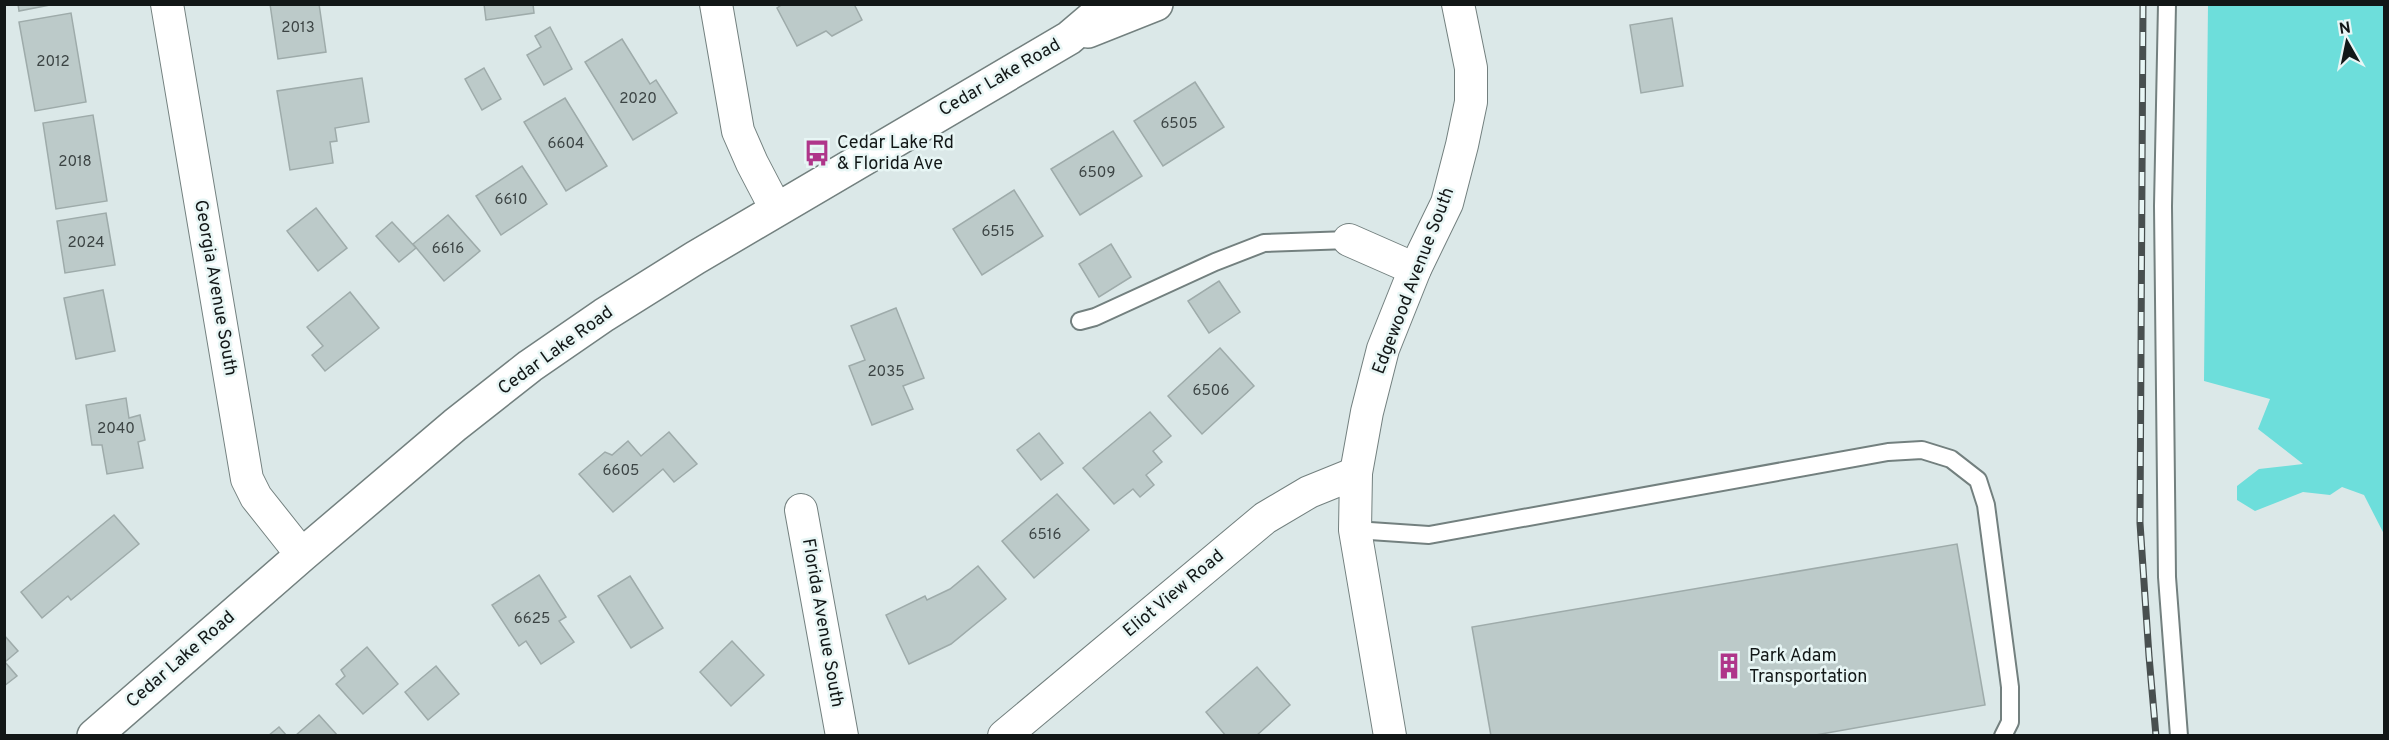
<svg xmlns="http://www.w3.org/2000/svg" width="2389" height="740" viewBox="0 0 2389 740" font-family="Overpass,sans-serif">
<style>
.green{fill:#6ddedb}
.building{fill:#bccac9;stroke:#9eabaa;stroke-width:1.5}
.lines{fill:none;stroke-linecap:round;stroke-linejoin:round}
.lane-casing{stroke:#73807f;stroke-width:20}
.street-casing{stroke:#73807f;stroke-width:34}
.secondary-casing{stroke:#73807f;stroke-width:36}
.lane{stroke:#fff;stroke-width:16}
.street{stroke:#fff;stroke-width:32}
.secondary{stroke:#fff;stroke-width:33}
.rail-casing{stroke:#484f4f;stroke-width:7}
.rail{stroke:#e8f6f5;stroke-width:4.5;stroke-dasharray:14;stroke-linecap:butt}
.labels{text-anchor:middle;dominant-baseline:central;stroke-width:5;stroke-linejoin:round;paint-order:stroke}
.number-label{font-size:15px;fill:#3c4444}
.street-label{font-size:18px;fill:#121717;stroke:#e8f6f5}
.poi-label{font-size:18px;fill:#121717;stroke:#e8f6f5;text-anchor:start}
</style>
<rect width="100%" height="100%" fill="#dbe8e8"/>
<polygon class="green" points="2208,5 2384,5 2384,534 2364,495 2342,487 2330,495 2303,492 2255,511 2237,500 2237,486 2259,469 2303,464 2258,429 2270,399 2204,381"/>
<g class="building">
<polygon points="18,4 55,4 19,11"/>
<polygon points="270,4 319,4 326,52 278,59"/>
<polygon points="484,4 533,4 534,13 486,20"/>
<polygon points="783,4 854,4 862,20 832,36 826,31 797,46 777,8"/>
<polygon points="71,13 86,102 35,111 19,22"/>
<polygon points="1672,18 1683,86 1641,93 1630,25"/>
<polygon points="550,27 572,69 544,85 527,55 541,47 535,36"/>
<polygon points="622,39 650,84 656,80 677,113 633,140 585,62"/>
<polygon points="484,68 501,99 482,110 465,79"/>
<polygon points="362,78 369,122 335,128 337,141 330,142 333,163 290,170 277,91"/>
<polygon points="1195,82 1224,127 1163,166 1134,121"/>
<polygon points="565,98 607,166 566,191 524,122"/>
<polygon points="93,115 107,201 56,209 43,123"/>
<polygon points="1113,131 1142,176 1080,215 1051,169"/>
<polygon points="522,166 547,204 501,235 476,196"/>
<polygon points="1014,190 1043,236 982,275 953,229"/>
<polygon points="316,208 347,248 318,271 287,231"/>
<polygon points="106,213 115,265 65,273 57,221"/>
<polygon points="448,215 480,251 444,281 413,244"/>
<polygon points="392,222 416,248 399,262 376,236"/>
<polygon points="1111,244 1131,277 1099,297 1079,264"/>
<polygon points="1219,281 1240,312 1209,333 1188,301"/>
<polygon points="103,290 115,351 76,359 64,298"/>
<polygon points="350,292 379,328 325,371 312,355 323,346 307,327"/>
<polygon points="896,308 924,378 903,386 913,409 872,425 849,366 865,360 851,326"/>
<polygon points="1220,348 1254,386 1202,434 1168,396"/>
<polygon points="126,398 129,418 140,415 145,440 138,442 143,468 107,474 102,445 92,445 86,405"/>
<polygon points="1150,412 1171,436 1153,451 1162,462 1146,475 1154,485 1140,497 1133,489 1114,504 1083,468"/>
<polygon points="669,432 697,464 674,482 663,469 613,512 579,474 605,452 612,455 628,441 641,456"/>
<polygon points="1039,433 1063,463 1041,480 1017,450"/>
<polygon points="1057,494 1089,530 1034,578 1002,541"/>
<polygon points="114,515 139,544 71,600 68,596 42,618 21,592"/>
<polygon points="1957,544 1985,705 1810,736 1491,736 1472,627"/>
<polygon points="978,566 1006,599 951,644 909,664 886,615 925,596 927,600 950,589"/>
<polygon points="539,575 566,617 559,621 574,642 541,664 526,641 519,646 492,605"/>
<polygon points="630,576 663,628 631,648 598,596"/>
<polygon points="4,635 18,651 5,662 17,676 4,686"/>
<polygon points="732,641 764,675 731,706 700,672"/>
<polygon points="367,647 398,684 363,714 336,684 345,676 341,670"/>
<polygon points="436,666 459,694 428,720 405,692"/>
<polygon points="1257,667 1290,705 1256,736 1226,736 1206,712"/>
<polygon points="319,715 338,736 295,736"/>
<polygon points="279,727 287,736 268,736"/>
</g>
<g class="lines">
<g class="lane-casing">
<g id="lane">
<polyline points="2167,4 2163,206 2167,577 2179,736"/>
<polyline points="1080,321 1095,317 1215,262 1264,243 1349,240"/>
<polyline points="1355,530 1429,535 1888,452 1922,450 1951,459 1978,480 1986,505 2010,687 2010,722 2003,736"/>
</g>
</g>
<g class="street-casing">
<g id="street">
<polyline points="167,4 247,479 256,497 302,555"/>
<polyline points="716,4 738,131 752,163 776,209"/>
<polyline points="1349,240 1415,269"/>
<polyline points="801,510 842,736"/>
<polyline points="1004,736 1265,518 1309,492 1356,473"/>
<polyline points="1390,736 1355,530 1356,473 1367,412 1383,349 1415,269 1447,203 1462,145 1471,102 1471,68 1458,4"/>
</g>
</g>
<g class="secondary-casing">
<g id="secondary">
<polyline points="1088,31 1156,4"/>
<polyline points="94,736 302,555 455,425 530,366 604,315 695,258 1069,38 1109,4"/>
</g>
</g>
<use href="#lane" class="lane"/>
<use href="#street" class="street"/>
<use href="#secondary" class="secondary"/>
<g class="rail-casing">
<polyline id="rail" points="2143,4 2140,523 2149,656 2156,736"/>
</g>
<use href="#rail" class="rail"/>
</g>
<defs>
<g id="bus-bare" transform="scale(2.07)"><path d="M-5-6H5V4H4V6H2V4H-2V6H-4V4H-5ZM-3.5-4V0h7V-4ZM-3.5 1.2v1.5H-2V1.2ZM2 1.2v1.5H3.5V1.2Z" fill="#af368a" stroke="#e8f6f5" stroke-width="2.5" paint-order="stroke"/></g>
<g id="building-bare" transform="scale(2.07)"><path d="M-4-6H4V6H1V3H-1V6H-4ZM-2.5-4.3h1.7v1.8h-1.7ZM.8-4.3h1.7v1.8H.8ZM-2.5-1h1.7V.8h-1.7ZM.8-1h1.7V.8H.8Z" fill="#af368a" stroke="#e8f6f5" stroke-width="2.5" paint-order="stroke"/></g>
</defs>
<g fill-rule="evenodd">
<use href="#bus-bare" x="817" y="153"/>
<use href="#building-bare" x="1729" y="666"/>
</g>
<g class="labels">
<g class="number-label">
<text x="298" y="28">2013</text>
<text x="53" y="62">2012</text>
<text x="638" y="99">2020</text>
<text x="1179" y="124">6505</text>
<text x="566" y="144">6604</text>
<text x="75" y="162">2018</text>
<text x="1097" y="173">6509</text>
<text x="511" y="200">6610</text>
<text x="998" y="232">6515</text>
<text x="86" y="243">2024</text>
<text x="448" y="249">6616</text>
<text x="886" y="372">2035</text>
<text x="1211" y="391">6506</text>
<text x="116" y="429">2040</text>
<text x="621" y="471">6605</text>
<text x="1045" y="535">6516</text>
<text x="532" y="619">6625</text>
</g>
<g class="street-label">
<text transform="translate(1000 78) rotate(-30)">Cedar Lake Road</text>
<text transform="translate(1414 281) rotate(-69)">Edgewood Avenue South</text>
<text transform="translate(215 288) rotate(80)">Georgia Avenue South</text>
<text transform="translate(556 351) rotate(-36)">Cedar Lake Road</text>
<text transform="translate(1174 594) rotate(-40)">Eliot View Road</text>
<text transform="translate(822 623) rotate(80)">Florida Avenue South</text>
<text transform="translate(181 660) rotate(-41)">Cedar Lake Road</text>
</g>
<g class="poi-label">
<text x="837" y="143">Cedar Lake Rd<tspan x="837" dy="21">&amp; Florida Ave</tspan></text>
<text x="1749" y="656">Park Adam<tspan x="1749" dy="21">Transportation</tspan></text>
</g>
</g>
<rect width="2389" height="740" fill="none" stroke="#121717" stroke-width="12"/>
<g transform="translate(2347 42) rotate(351)" stroke="#e8f6f5" stroke-width="4.5" paint-order="stroke">
<path d="M0-4.5L10 22L0 15L-10 22Z" fill="#121717"/>
<text y="-9" font-size="16" font-weight="bold" text-anchor="middle" fill="#121717">N</text>
</g>
</svg>
